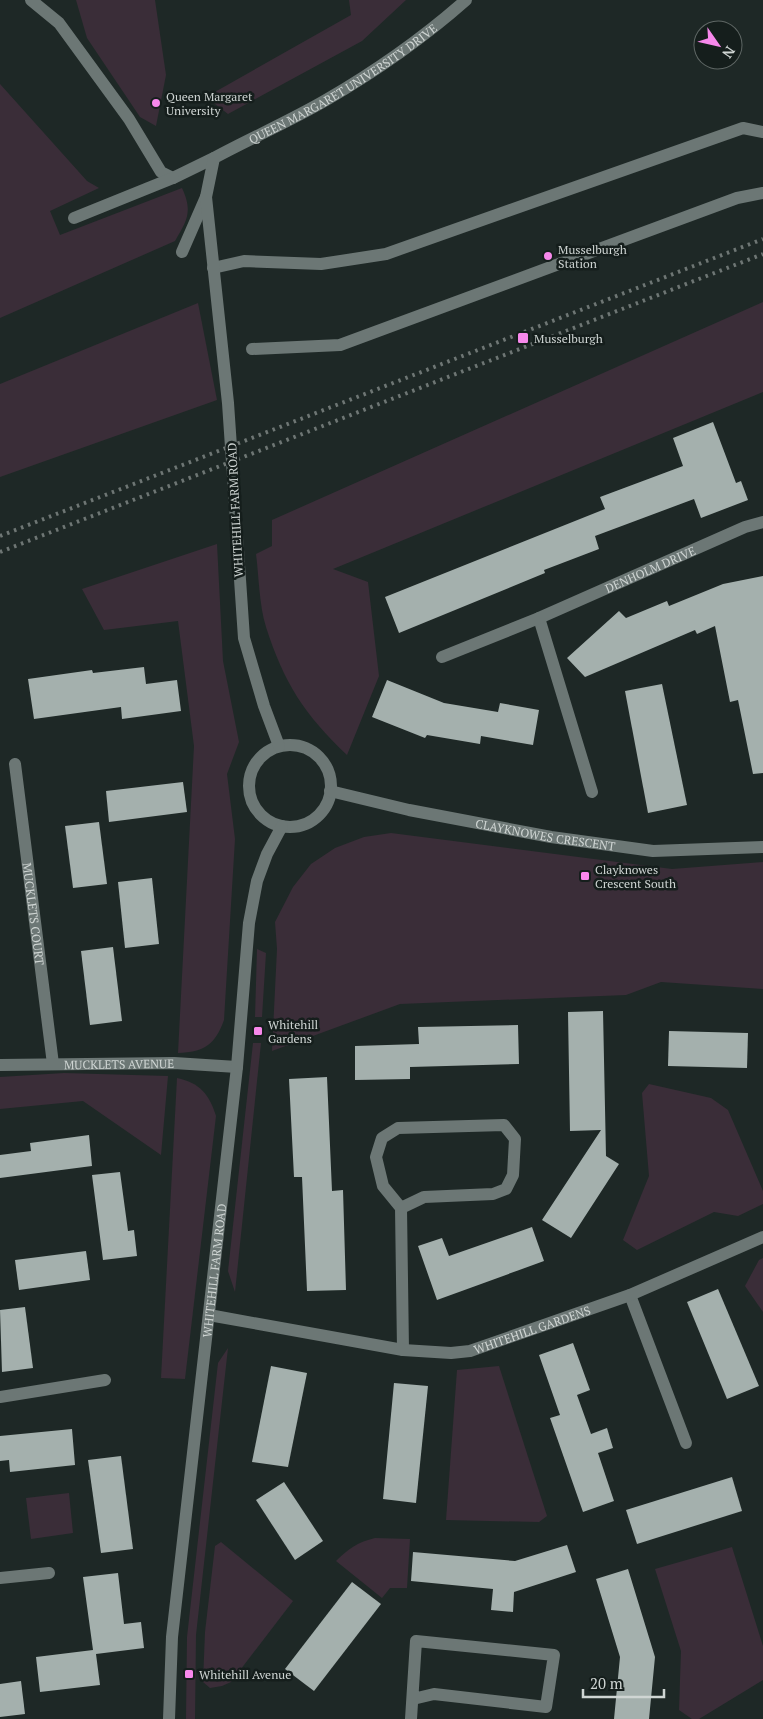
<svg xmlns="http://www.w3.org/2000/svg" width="763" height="1719" viewBox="0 0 763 1719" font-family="'PT Serif',serif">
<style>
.green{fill:#3a2d38}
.building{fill:#a4b0ad}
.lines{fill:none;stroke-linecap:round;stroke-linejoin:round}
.lane{stroke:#6c7775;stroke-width:12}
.street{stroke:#6c7775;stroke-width:12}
.secondary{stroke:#6c7775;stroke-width:12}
.rail{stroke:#6e7674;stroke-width:4;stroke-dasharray:2.5 5;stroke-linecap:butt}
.poi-dot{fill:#f788eb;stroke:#151e1c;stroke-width:2}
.labels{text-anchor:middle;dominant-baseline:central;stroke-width:5;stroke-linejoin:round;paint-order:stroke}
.street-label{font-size:12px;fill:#cfd5d3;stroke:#151e1c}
.poi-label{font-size:12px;fill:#cfd5d3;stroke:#151e1c;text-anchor:start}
</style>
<rect width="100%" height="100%" fill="#1e2826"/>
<g class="green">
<polygon points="76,0 155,0 166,75 156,126 140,117 87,38"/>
<polygon points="349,0 406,0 362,41 228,114 206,97 351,15"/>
<path d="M0,84l87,97 12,7 -49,23 10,24 122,-47c11,24 5,32 -7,53l-175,77z"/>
<path d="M763,302v90l-430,177 35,13 11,94 -32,79c-43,-41 -63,-72 -81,-128 -7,-23 -7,-50 -10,-73l16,-8v-26z"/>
<polygon points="198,303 217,400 0,477 0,384"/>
<path d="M217,544l6,117 16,81 -12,32 8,65 -11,181c-9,25 -20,32 -46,33l16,-307 -16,-125 -74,9 -22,-41z"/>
<polygon points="391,833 672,869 763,862 763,989 661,982 626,995 400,1004 272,1051 277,949 275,922 293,887 311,864 335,848 364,837"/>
<polygon points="257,949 266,953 262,1017 255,1017"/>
<polygon points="253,1043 261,1043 235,1292 228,1271"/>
<polygon points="64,1073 168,1076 161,1155 83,1101 0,1109 0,1077"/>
<path d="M177,1078c23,5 32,16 39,38l-31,263 -24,-1z"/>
<polygon points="649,1084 711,1098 728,1110 763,1191 763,1204 738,1216 714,1212 637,1250 623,1240 649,1176 642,1093"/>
<polygon points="763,1258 763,1312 745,1286 759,1260"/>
<polygon points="228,1348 196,1635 195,1719 186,1719 187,1637 218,1363"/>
<polygon points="499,1366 547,1516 539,1522 446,1520 457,1370"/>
<polygon points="69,1493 73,1533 31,1539 26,1498"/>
<path d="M375,1538l35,1 -3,49h-17l-8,10 -46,-37c12,-12 22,-19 39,-23z"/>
<polygon points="221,1542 293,1601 231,1682 222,1686 210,1688 203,1682 205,1632 215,1546"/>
<polygon points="732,1547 763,1646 763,1680 699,1719 692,1719 679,1710 681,1651 655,1569"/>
</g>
<g class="building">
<polygon points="713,422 736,483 741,481 748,500 701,518 694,499 595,536 599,549 544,570 545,573 399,633 385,597 605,509 600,497 683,466 673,438"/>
<polygon points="763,576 763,773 753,774 738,700 730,702 715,626 697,634 695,630 585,677 567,658 619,611 626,618 667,601 669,606 723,584"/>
<polygon points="144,667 146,684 177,680 181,711 122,719 121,707 34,719 28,679 92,670 93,673"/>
<polygon points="387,680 444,703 498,712 500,703 539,710 533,745 481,736 480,744 427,735 425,738 372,717"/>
<polygon points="662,684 687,805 648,813 625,691"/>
<polygon points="183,782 187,812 109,822 106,791"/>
<polygon points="99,822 107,884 73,888 65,826"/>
<polygon points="152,878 159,944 125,948 118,882"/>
<polygon points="113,947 122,1021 90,1025 81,951"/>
<polygon points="603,1011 606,1156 619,1164 571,1238 542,1220 601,1130 570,1131 568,1012"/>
<polygon points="518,1025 519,1064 410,1067 410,1079 355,1080 355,1046 419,1044 418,1027"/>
<polygon points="669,1031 748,1033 747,1068 668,1066"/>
<polygon points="327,1077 332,1191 343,1190 346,1290 307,1291 302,1177 294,1177 289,1079"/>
<polygon points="89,1135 92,1166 0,1178 0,1155 31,1151 30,1143"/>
<polygon points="120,1172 128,1231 134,1230 137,1256 103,1260 92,1175"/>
<polygon points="532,1227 544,1261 437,1300 418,1246 442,1238 449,1256"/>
<polygon points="86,1251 90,1280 19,1290 15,1260"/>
<polygon points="718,1289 759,1386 727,1399 687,1302"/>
<polygon points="25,1307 33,1368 2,1372 0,1310"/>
<polygon points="573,1343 590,1390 577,1395 591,1434 607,1428 613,1448 598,1453 614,1501 583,1512 550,1418 560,1415 539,1355"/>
<polygon points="271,1366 307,1373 288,1467 252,1462"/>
<polygon points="394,1383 428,1386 416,1503 383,1499"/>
<polygon points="72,1429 75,1465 10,1472 9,1460 0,1461 0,1436"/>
<polygon points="121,1456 133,1549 101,1553 88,1460"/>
<polygon points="732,1477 742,1511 637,1544 626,1510"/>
<polygon points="284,1482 323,1541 295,1560 256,1500"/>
<polygon points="567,1545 576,1572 514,1592 513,1612 491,1610 493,1589 411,1581 413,1552 515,1561"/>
<polygon points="628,1569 655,1657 649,1719 614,1719 620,1657 596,1579"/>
<polygon points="118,1573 124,1624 141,1622 144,1648 96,1654 100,1685 40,1692 36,1657 93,1650 83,1577"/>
<polygon points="352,1582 381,1604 314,1691 285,1669"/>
<polygon points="21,1681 25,1714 0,1717 0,1684"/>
</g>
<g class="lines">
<g class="lane">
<polyline points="31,0 59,23 129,119 161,172 173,178 214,158"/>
<polyline points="74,218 173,178"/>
<polyline points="182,252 206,197"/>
<polyline points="213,268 244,261 321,264 386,254 743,128 763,132"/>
<polyline points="252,349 340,345 737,198 763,193"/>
<polyline points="0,1397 105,1380"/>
</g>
<g class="street">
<polyline points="539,618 592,792"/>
<path id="s1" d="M442,657l97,-39 206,-91 18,-5"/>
<path id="s2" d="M15,764l38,300"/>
<path id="s3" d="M0,1065l174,-2 63,4"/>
<polyline points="401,1208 424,1197 493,1194 506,1189 513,1175 515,1139 504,1125 398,1128 382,1138 376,1157 383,1186 401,1208 403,1350"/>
<polyline points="630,1295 686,1443"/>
<path id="s4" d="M209,1315l194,35 48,3 19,-2 160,-56 133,-58"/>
<polyline points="0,1578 49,1573"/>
<polyline points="411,1719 416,1641 554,1655 546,1707 434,1694 413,1699"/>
</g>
<g class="secondary">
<circle cx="290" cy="786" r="41"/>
<path id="s5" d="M279,746l-15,-40 -20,-68 -16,-235 -22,-206 8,-39c37,-20 76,-37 112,-58 50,-29 97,-62 140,-100"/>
<path id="s6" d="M330,791l79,19 142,27 102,14 110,-4"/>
<path id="s7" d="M169,1719l3,-82 65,-570 12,-144 8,-42 10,-27 15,-28"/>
</g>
<g class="rail">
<polyline points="0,536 763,239"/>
<polyline points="0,552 763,254"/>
</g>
</g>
<g class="poi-dot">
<circle cx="156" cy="103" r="5"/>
<circle cx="548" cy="256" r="5"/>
<rect x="517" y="332" width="12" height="12" rx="2.5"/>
<rect x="580" y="871" width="10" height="10" rx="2.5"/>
<rect x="253" y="1026" width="10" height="10" rx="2.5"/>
<rect x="184" y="1669" width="10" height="10" rx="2.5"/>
</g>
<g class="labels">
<g class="street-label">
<text stroke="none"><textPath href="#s5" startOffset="745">QUEEN MARGARET UNIVERSITY DRIVE</textPath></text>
<text transform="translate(235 510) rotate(-93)">WHITEHILL FARM ROAD</text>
<text stroke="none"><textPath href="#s1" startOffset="226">DENHOLM DRIVE</textPath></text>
<text stroke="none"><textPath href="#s6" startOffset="220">CLAYKNOWES CRESCENT</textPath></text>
<text stroke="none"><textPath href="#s2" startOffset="151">MUCKLETS COURT</textPath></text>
<text stroke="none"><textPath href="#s3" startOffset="119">MUCKLETS AVENUE</textPath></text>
<text stroke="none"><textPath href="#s7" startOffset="451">WHITEHILL FARM ROAD</textPath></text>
<text stroke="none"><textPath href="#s4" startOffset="330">WHITEHILL GARDENS</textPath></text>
</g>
<g class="poi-label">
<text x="166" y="96">Queen Margaret<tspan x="166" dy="14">University</tspan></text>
<text x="558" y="249">Musselburgh<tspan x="558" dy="14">Station</tspan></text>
<text x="534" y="338">Musselburgh</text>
<text x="595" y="869">Clayknowes<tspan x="595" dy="14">Crescent South</tspan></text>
<text x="268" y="1024">Whitehill<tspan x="268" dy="14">Gardens</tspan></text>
<text x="199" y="1674">Whitehill Avenue</text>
</g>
</g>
<g transform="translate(718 45) rotate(124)"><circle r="24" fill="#151e1c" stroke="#5f6765"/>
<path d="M0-4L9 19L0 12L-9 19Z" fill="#f788eb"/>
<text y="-8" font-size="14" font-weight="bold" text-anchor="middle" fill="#cfd5d3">N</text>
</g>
<path d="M583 1689v8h81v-8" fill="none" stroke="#cfd5d3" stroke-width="2.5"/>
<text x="590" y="1689" font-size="15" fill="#cfd5d3" stroke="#151e1c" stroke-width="4" paint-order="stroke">20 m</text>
</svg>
